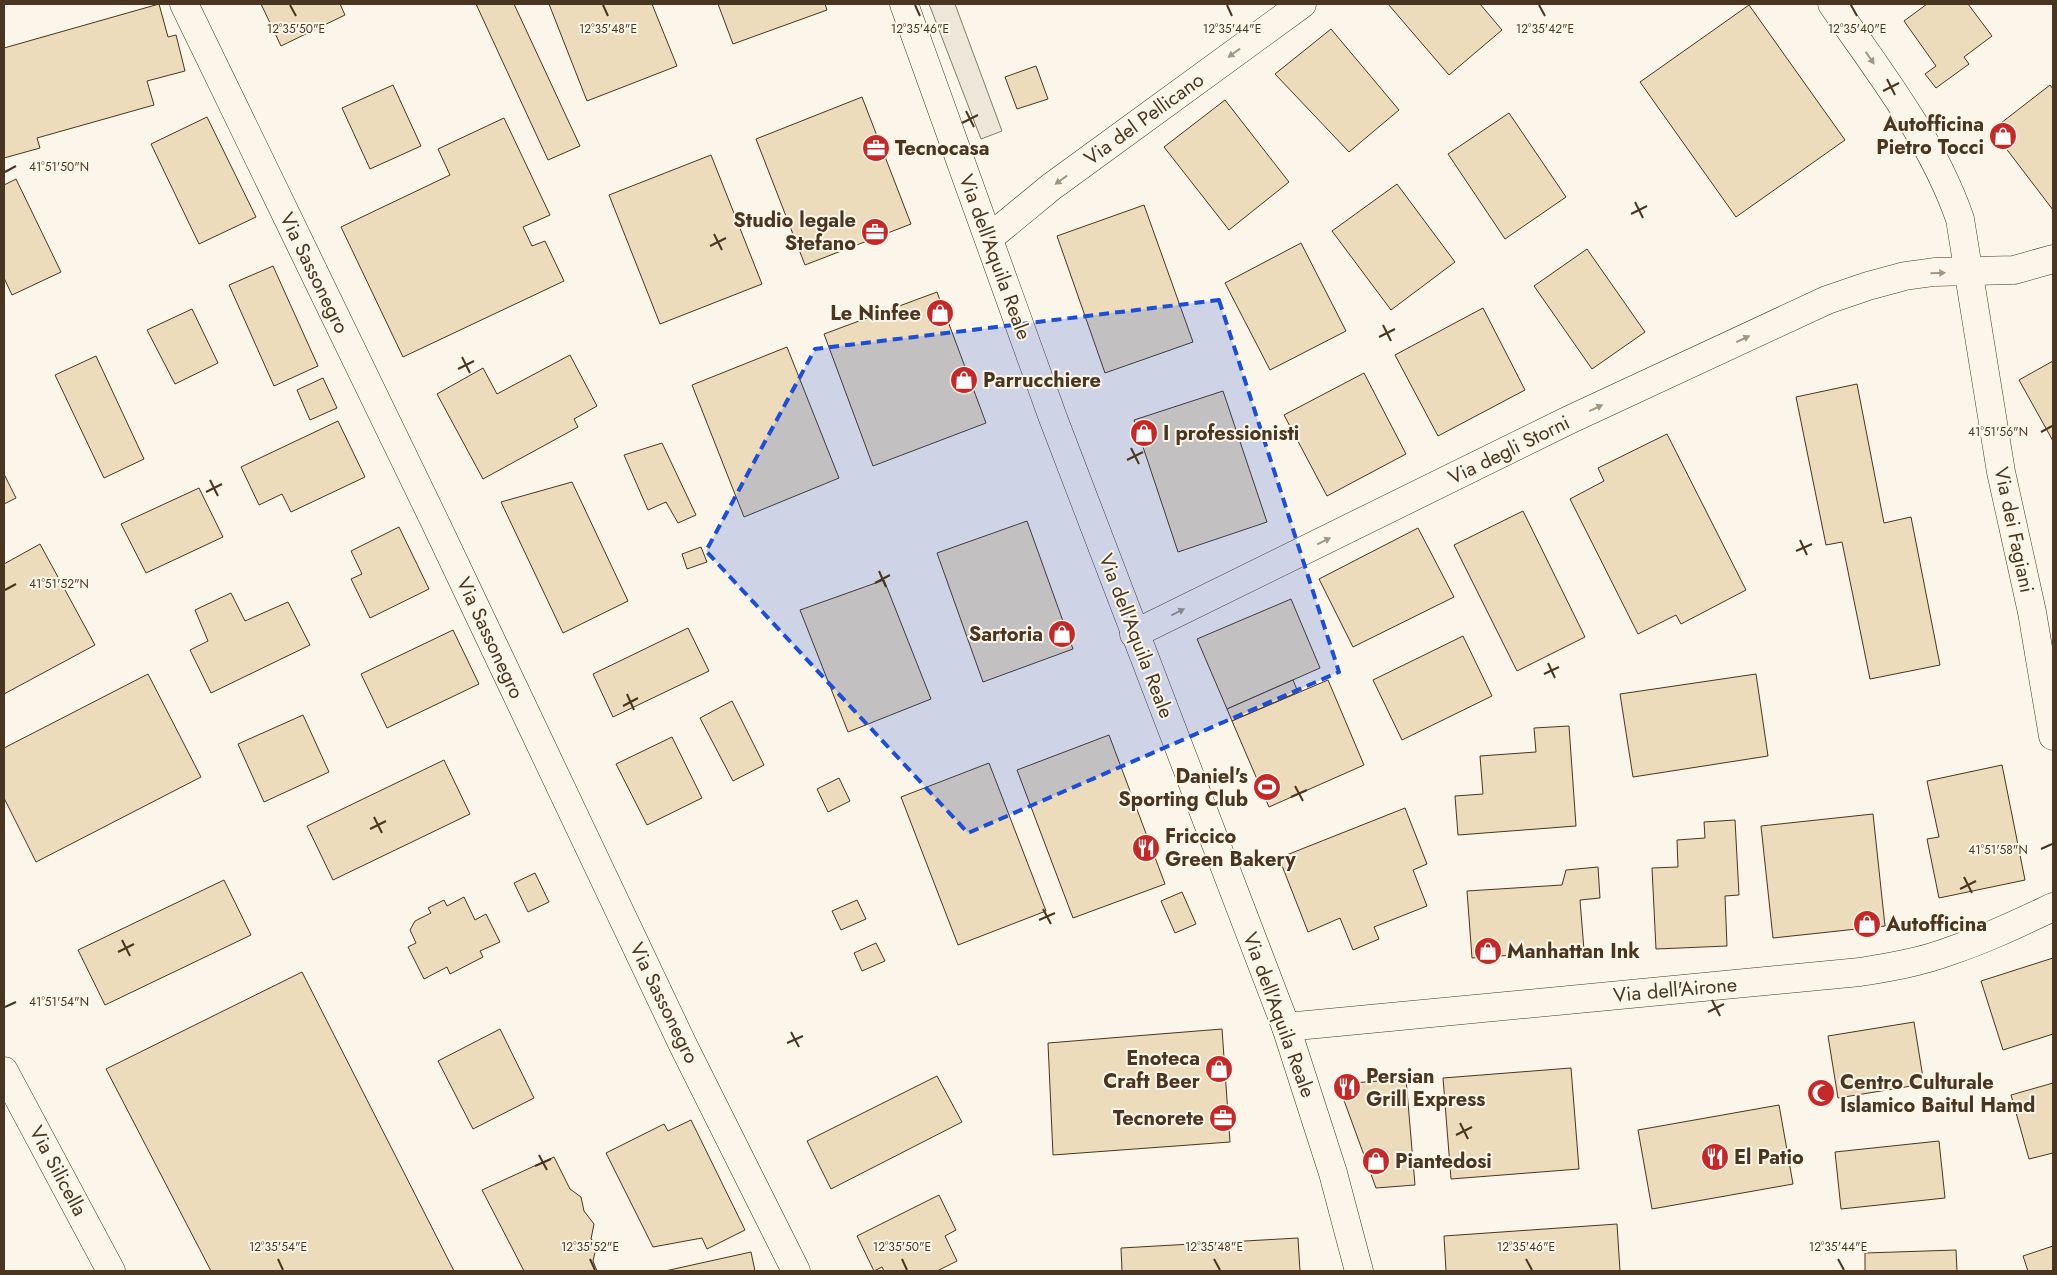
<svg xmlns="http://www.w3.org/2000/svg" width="2057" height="1275" viewBox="0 0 2057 1275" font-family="Jost,sans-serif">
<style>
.parking{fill:#ede7d9;stroke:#887966}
.building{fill:#ecdcbc;stroke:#4a3520}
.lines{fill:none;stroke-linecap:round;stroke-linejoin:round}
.street-casing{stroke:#4a3520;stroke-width:29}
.secondary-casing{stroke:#4a3520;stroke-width:29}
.street{stroke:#fbf6e9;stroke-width:28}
.secondary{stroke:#fbf6e9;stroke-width:28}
.oneway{fill:#a29684}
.marked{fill:#1d4ed8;fill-opacity:0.2;stroke:#1d4ed8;stroke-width:4;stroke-dasharray:10 6;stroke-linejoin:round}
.ticks{fill:none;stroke:#4a3520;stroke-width:2}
.labels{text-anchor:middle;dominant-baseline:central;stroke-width:4;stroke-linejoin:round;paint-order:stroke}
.street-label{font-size:20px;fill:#4a3520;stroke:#fbf6e9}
.poi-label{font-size:20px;font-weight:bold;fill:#4a3520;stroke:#fbf6e9;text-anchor:start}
.ticks-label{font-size:12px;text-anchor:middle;fill:#4a3520;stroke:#fbf6e9;stroke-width:4;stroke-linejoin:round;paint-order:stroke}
</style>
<rect width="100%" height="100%" fill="#fbf6e9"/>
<polygon class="parking" points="929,4 955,4 1002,131 981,139"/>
<g class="building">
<polygon points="159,4 168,37 176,35 185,71 147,81 154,105 37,138 40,148 4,158 4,48"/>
<polygon points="261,4 340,4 345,15 281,46"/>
<polygon points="476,4 514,4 580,146 548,160"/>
<polygon points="549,4 652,4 677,66 587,101"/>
<polygon points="718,4 825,4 827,10 733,44"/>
<polygon points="1388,4 1480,4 1502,30 1449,75"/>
<polygon points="1927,4 1968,4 1992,36 1964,57 1969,64 1936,88 1925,74 1936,66 1904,21"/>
<polygon points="1749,5 1845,140 1736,217 1640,82"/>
<polygon points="1331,29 1399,110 1349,152 1275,74"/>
<polygon points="1036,66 1048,99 1017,109 1005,77"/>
<polygon points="393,85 421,146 370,169 342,108"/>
<polygon points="2050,85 2053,89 2053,210 1992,130"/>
<polygon points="862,97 911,224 805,265 756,139"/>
<polygon points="1225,100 1289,182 1229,230 1164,147"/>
<polygon points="1509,113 1566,197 1505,239 1448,154"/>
<polygon points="207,117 256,217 199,244 151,144"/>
<polygon points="504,118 550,215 523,227 532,246 545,241 564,281 403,357 341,227 450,175 438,149"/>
<polygon points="711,155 762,284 660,324 609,195"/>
<polygon points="16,179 61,272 12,295 4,278 4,185"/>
<polygon points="1397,184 1455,262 1391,310 1332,231"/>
<polygon points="1144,205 1193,342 1105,373 1057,236"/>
<polygon points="1301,243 1346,331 1270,370 1225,283"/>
<polygon points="1587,249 1645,332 1592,369 1534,286"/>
<polygon points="273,266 318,366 274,386 229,285"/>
<polygon points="937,292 986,423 873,466 824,334"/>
<polygon points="1483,308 1525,390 1438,436 1395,355"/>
<polygon points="192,309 218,363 175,384 147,330"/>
<polygon points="787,347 839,478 744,517 692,385"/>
<polygon points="570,355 597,406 574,419 578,427 483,479 437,394 483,368 497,394"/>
<polygon points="96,356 144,459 104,478 55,375"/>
<polygon points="2053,361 2053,441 2019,380"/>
<polygon points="1364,373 1406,454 1327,496 1284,415"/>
<polygon points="323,378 337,408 310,420 297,390"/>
<polygon points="1857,384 1884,523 1911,517 1940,665 1870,679 1842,542 1826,545 1796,397"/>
<polygon points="1223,391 1267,522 1178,552 1134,420"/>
<polygon points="338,421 365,477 291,512 282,494 259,505 241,467"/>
<polygon points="1667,434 1746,590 1681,624 1676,615 1638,634 1570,499 1604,481 1598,468"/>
<polygon points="662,443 696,515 678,523 666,502 648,510 624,455"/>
<polygon points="4,474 16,498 4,504"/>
<polygon points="572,482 628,601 563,633 501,502"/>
<polygon points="199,488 223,537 146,573 121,524"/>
<polygon points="1523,511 1585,637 1517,671 1454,545"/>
<polygon points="1027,521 1073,649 983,682 937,553"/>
<polygon points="399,527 429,589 370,618 351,579 362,574 351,551"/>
<polygon points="1418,528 1454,597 1353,647 1319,579"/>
<polygon points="40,544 95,645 4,694 4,564"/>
<polygon points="701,547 707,562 687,569 682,554"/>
<polygon points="884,580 931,699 848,732 800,610"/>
<polygon points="231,593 245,621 288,602 310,645 211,693 190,650 208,641 195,610"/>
<polygon points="1291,599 1320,668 1227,709 1197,639"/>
<polygon points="688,628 709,671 613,717 593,674"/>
<polygon points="453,630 479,684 387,728 361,674"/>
<polygon points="1463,636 1492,696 1402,740 1373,680"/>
<polygon points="148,674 201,777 36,862 4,798 4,748"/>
<polygon points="1756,674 1768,756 1633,777 1620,694"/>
<polygon points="1293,680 1298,692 1232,721 1227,709"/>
<polygon points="1328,680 1364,765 1269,807 1232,721"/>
<polygon points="732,701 764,765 733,781 700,718"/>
<polygon points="303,715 329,772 264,802 238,744"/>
<polygon points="1569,726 1576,826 1458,835 1455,796 1483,794 1480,756 1536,752 1534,728"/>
<polygon points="1109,735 1165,884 1073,918 1017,770"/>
<polygon points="672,737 702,798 647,825 616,764"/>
<polygon points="444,760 470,814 333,880 307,826"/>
<polygon points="989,763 1046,911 958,945 901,797"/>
<polygon points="2002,765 2025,880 1939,898 1927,839 1939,837 1927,781"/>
<polygon points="839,778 850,801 828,812 817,789"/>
<polygon points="1405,808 1427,864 1413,870 1427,906 1374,927 1379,939 1353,950 1340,918 1308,932 1279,858"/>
<polygon points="1873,814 1885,926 1773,938 1761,826"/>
<polygon points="1735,820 1739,895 1725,896 1727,946 1656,949 1652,868 1678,867 1677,840 1705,838 1704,822"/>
<polygon points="1598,867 1600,898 1580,900 1584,950 1472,958 1467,891 1562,885 1566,870"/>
<polygon points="535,873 549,902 528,912 514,883"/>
<polygon points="224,880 251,935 105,1005 78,950"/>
<polygon points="1182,892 1196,924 1175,933 1161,901"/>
<polygon points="464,897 475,920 486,914 500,942 480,951 483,957 450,974 447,967 424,979 408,947 416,943 410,930 415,921 431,913 428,908 444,900 447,906"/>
<polygon points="857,900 866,919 841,930 832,911"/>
<polygon points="876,943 885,961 862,971 854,953"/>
<polygon points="2053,958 2053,1034 2003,1050 1981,981"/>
<polygon points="302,972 454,1271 211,1271 106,1069"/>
<polygon points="1914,1022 1924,1084 1838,1098 1828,1036"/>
<polygon points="500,1029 534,1098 473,1129 438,1061"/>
<polygon points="1222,1029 1230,1142 1053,1155 1048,1043"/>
<polygon points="1571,1068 1579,1169 1451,1179 1443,1078"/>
<polygon points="937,1076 962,1122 831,1189 807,1141"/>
<polygon points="1406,1079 1415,1185 1376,1188 1338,1084"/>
<polygon points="2053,1083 2053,1153 2029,1159 2011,1095"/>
<polygon points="1779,1105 1793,1184 1652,1209 1638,1130"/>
<polygon points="691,1120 745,1230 707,1249 702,1238 653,1247 606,1153 664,1124 668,1131"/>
<polygon points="1939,1141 1945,1198 1841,1209 1835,1152"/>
<polygon points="554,1157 570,1189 581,1197 584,1211 594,1224 591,1239 597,1244 593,1261 597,1271 524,1271 482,1190"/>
<polygon points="939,1195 956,1230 945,1236 957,1261 937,1271 884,1271 882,1267 874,1271 857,1236"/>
<polygon points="1617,1224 1620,1271 1446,1271 1444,1236"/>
<polygon points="1298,1238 1300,1271 1122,1271 1121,1248"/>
<polygon points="2053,1246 2053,1271 2028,1271 2023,1256"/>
<polygon points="1956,1250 1957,1271 1865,1271 1865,1253"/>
<polygon points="751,1252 755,1271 665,1271"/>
</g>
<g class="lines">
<g class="street-casing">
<g id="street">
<polyline points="184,4 435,522 683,1045 796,1271"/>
<polyline points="904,4 1053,418 1286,1027 1333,1173 1359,1271"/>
<path d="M1832,4c48,69 100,135 128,215l41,253 31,140 21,124"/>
<polyline points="989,238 1051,187 1302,4"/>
<polyline points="1134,634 1569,420 1827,300 1868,286 1905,276 1934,272 2014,270 2053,259"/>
<path d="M1286,1027l574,-55c31,-5 61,-10 90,-21 36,-12 69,-28 103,-44"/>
</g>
</g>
<g class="secondary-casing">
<polyline id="secondary" points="4,1071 111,1271"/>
</g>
<use href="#street" class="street"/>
<use href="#secondary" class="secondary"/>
</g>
<defs><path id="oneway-solid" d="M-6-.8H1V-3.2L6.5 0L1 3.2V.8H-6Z" transform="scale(1.25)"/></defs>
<g class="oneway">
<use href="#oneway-solid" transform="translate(1234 53) rotate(144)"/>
<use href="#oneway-solid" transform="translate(1870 58) rotate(55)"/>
<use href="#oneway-solid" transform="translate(1061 180) rotate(144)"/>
<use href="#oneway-solid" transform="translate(1938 273) rotate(-2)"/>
<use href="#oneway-solid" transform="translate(1743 339) rotate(-25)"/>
<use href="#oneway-solid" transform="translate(1596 408) rotate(-25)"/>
<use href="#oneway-solid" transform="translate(1324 541) rotate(-26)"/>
<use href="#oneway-solid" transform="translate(1178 612) rotate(-26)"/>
</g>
<path class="marked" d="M1219,300l120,372 -371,161 -262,-282 109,-202z"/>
<path class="ticks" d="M290,5l6,11M603,5l5,11M915,5l5,11M1227,5l5,11M1539,5l6,11M1851,5l6,11M1887,79l8,16M1883,91l16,-8M966,111l8,16M962,123l16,-8M5,172l11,-6M1635,202l8,16M1631,214l16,-8M714,234l8,16M710,246l16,-8M1383,325l8,16M1379,337l16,-8M462,357l8,16M458,369l16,-8M2041,432l11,-6M1131,448l8,16M1127,460l16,-8M210,480l8,16M206,492l16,-8M1800,540l7,15M1796,551l16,-7M879,571l7,16M875,583l15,-8M5,590l11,-6M1548,663l7,15M1544,674l15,-7M627,694l7,16M623,706l15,-8M1295,786l8,15M1291,797l16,-7M374,817l8,16M370,829l16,-8M2041,849l11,-5M1964,877l8,16M1960,889l16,-8M1043,909l8,15M1039,920l16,-7M122,940l8,16M118,952l16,-8M1712,1000l8,16M5,1007l11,-5M1708,1012l16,-8M791,1032l8,15M787,1043l16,-7M1460,1123l8,16M1456,1135l16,-8M539,1155l8,15M535,1166l16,-7M278,1259l5,11M590,1259l5,11M902,1259l5,11M1214,1259l6,11M1526,1259l6,11M1838,1259l6,11"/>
<defs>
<g id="shop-disc" transform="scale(1.4375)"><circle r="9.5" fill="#c62828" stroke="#fbf6e9"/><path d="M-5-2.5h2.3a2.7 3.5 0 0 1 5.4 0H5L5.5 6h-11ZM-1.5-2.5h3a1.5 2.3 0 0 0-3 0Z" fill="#fff"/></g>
<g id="office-disc" transform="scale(1.4375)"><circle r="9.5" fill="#c62828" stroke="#fbf6e9"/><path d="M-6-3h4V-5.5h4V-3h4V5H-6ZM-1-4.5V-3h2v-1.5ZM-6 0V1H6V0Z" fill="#fff"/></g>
<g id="stadium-disc" transform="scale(1.4375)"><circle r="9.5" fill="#c62828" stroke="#fbf6e9"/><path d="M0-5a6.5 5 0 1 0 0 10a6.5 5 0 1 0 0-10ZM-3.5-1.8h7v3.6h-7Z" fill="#fff"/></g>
<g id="restaurant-disc" transform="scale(1.4375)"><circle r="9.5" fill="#c62828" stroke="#fbf6e9"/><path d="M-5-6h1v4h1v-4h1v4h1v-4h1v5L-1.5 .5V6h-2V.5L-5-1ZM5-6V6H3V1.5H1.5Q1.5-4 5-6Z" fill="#fff"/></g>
<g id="mosque-disc" transform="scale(1.4375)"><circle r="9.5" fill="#c62828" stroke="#fbf6e9"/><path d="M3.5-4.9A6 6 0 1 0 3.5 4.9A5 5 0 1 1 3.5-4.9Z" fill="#fff"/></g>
</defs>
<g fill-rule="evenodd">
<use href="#shop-disc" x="2003" y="136"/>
<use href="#office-disc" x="876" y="148"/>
<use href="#office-disc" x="875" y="232"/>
<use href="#shop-disc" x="940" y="313"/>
<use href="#shop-disc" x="964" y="380"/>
<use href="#shop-disc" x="1144" y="433"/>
<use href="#shop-disc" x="1062" y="634"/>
<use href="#stadium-disc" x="1267" y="787"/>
<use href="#restaurant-disc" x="1146" y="848"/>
<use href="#shop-disc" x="1867" y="924"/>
<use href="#shop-disc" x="1488" y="951"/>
<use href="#shop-disc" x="1219" y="1069"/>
<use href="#restaurant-disc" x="1347" y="1087"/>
<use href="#mosque-disc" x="1821" y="1093"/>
<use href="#office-disc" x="1223" y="1118"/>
<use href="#restaurant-disc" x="1715" y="1157"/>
<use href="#shop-disc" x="1376" y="1161"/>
</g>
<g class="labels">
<g class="street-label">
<text transform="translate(1144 119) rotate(-36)">Via del Pellicano</text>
<text transform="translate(995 257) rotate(70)">Via dell'Aquila Reale</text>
<text transform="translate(314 273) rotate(64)">Via Sassonegro</text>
<text transform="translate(1509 450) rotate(-26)">Via degli Storni</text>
<text transform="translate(2014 530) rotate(78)">Via dei Fagiani</text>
<text transform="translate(1136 636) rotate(69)">Via dell'Aquila Reale</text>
<text transform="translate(490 638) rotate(65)">Via Sassonegro</text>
<text transform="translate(1675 990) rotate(-5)">Via dell'Airone</text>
<text transform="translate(664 1003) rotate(64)">Via Sassonegro</text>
<text transform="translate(1279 1015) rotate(70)">Via dell'Aquila Reale</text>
<text transform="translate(58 1171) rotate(62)">Via Silicella</text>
</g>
<g class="poi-label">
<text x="1984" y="124" text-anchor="end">Autofficina<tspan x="1984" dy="23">Pietro Tocci</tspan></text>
<text x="895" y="148">Tecnocasa</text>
<text x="856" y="220" text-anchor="end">Studio legale<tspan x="856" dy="23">Stefano</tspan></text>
<text x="921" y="313" text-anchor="end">Le Ninfee</text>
<text x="983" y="380">Parrucchiere</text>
<text x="1163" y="433">I professionisti</text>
<text x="1043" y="634" text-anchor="end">Sartoria</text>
<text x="1248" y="776" text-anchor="end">Daniel's<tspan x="1248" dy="23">Sporting Club</tspan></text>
<text x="1165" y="836">Friccico<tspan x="1165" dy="23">Green Bakery</tspan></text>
<text x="1886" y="924">Autofficina</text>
<text x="1507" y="951">Manhattan Ink</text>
<text x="1200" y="1058" text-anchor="end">Enoteca<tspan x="1200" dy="23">Craft Beer</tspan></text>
<text x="1366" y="1076">Persian<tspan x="1366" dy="23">Grill Express</tspan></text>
<text x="1840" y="1082">Centro Culturale<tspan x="1840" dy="23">Islamico Baitul Hamd</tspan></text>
<text x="1204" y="1118" text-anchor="end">Tecnorete</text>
<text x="1734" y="1157">El Patio</text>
<text x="1395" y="1161">Piantedosi</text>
</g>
</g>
<g class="ticks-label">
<text x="296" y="33">12°35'50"E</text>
<text x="608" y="33">12°35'48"E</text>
<text x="920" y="33">12°35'46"E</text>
<text x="1232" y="33">12°35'44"E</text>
<text x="1857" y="33">12°35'40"E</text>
<text x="1545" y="33">12°35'42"E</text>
<text x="59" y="171">41°51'50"N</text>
<text x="1998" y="436">41°51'56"N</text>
<text x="59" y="588">41°51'52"N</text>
<text x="1998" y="854">41°51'58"N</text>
<text x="59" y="1006">41°51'54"N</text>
<text x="278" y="1251">12°35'54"E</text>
<text x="590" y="1251">12°35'52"E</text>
<text x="902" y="1251">12°35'50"E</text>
<text x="1214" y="1251">12°35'48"E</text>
<text x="1526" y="1251">12°35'46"E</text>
<text x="1838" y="1251">12°35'44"E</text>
</g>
<rect width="2057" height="1275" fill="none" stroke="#4a3520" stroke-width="10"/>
</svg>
